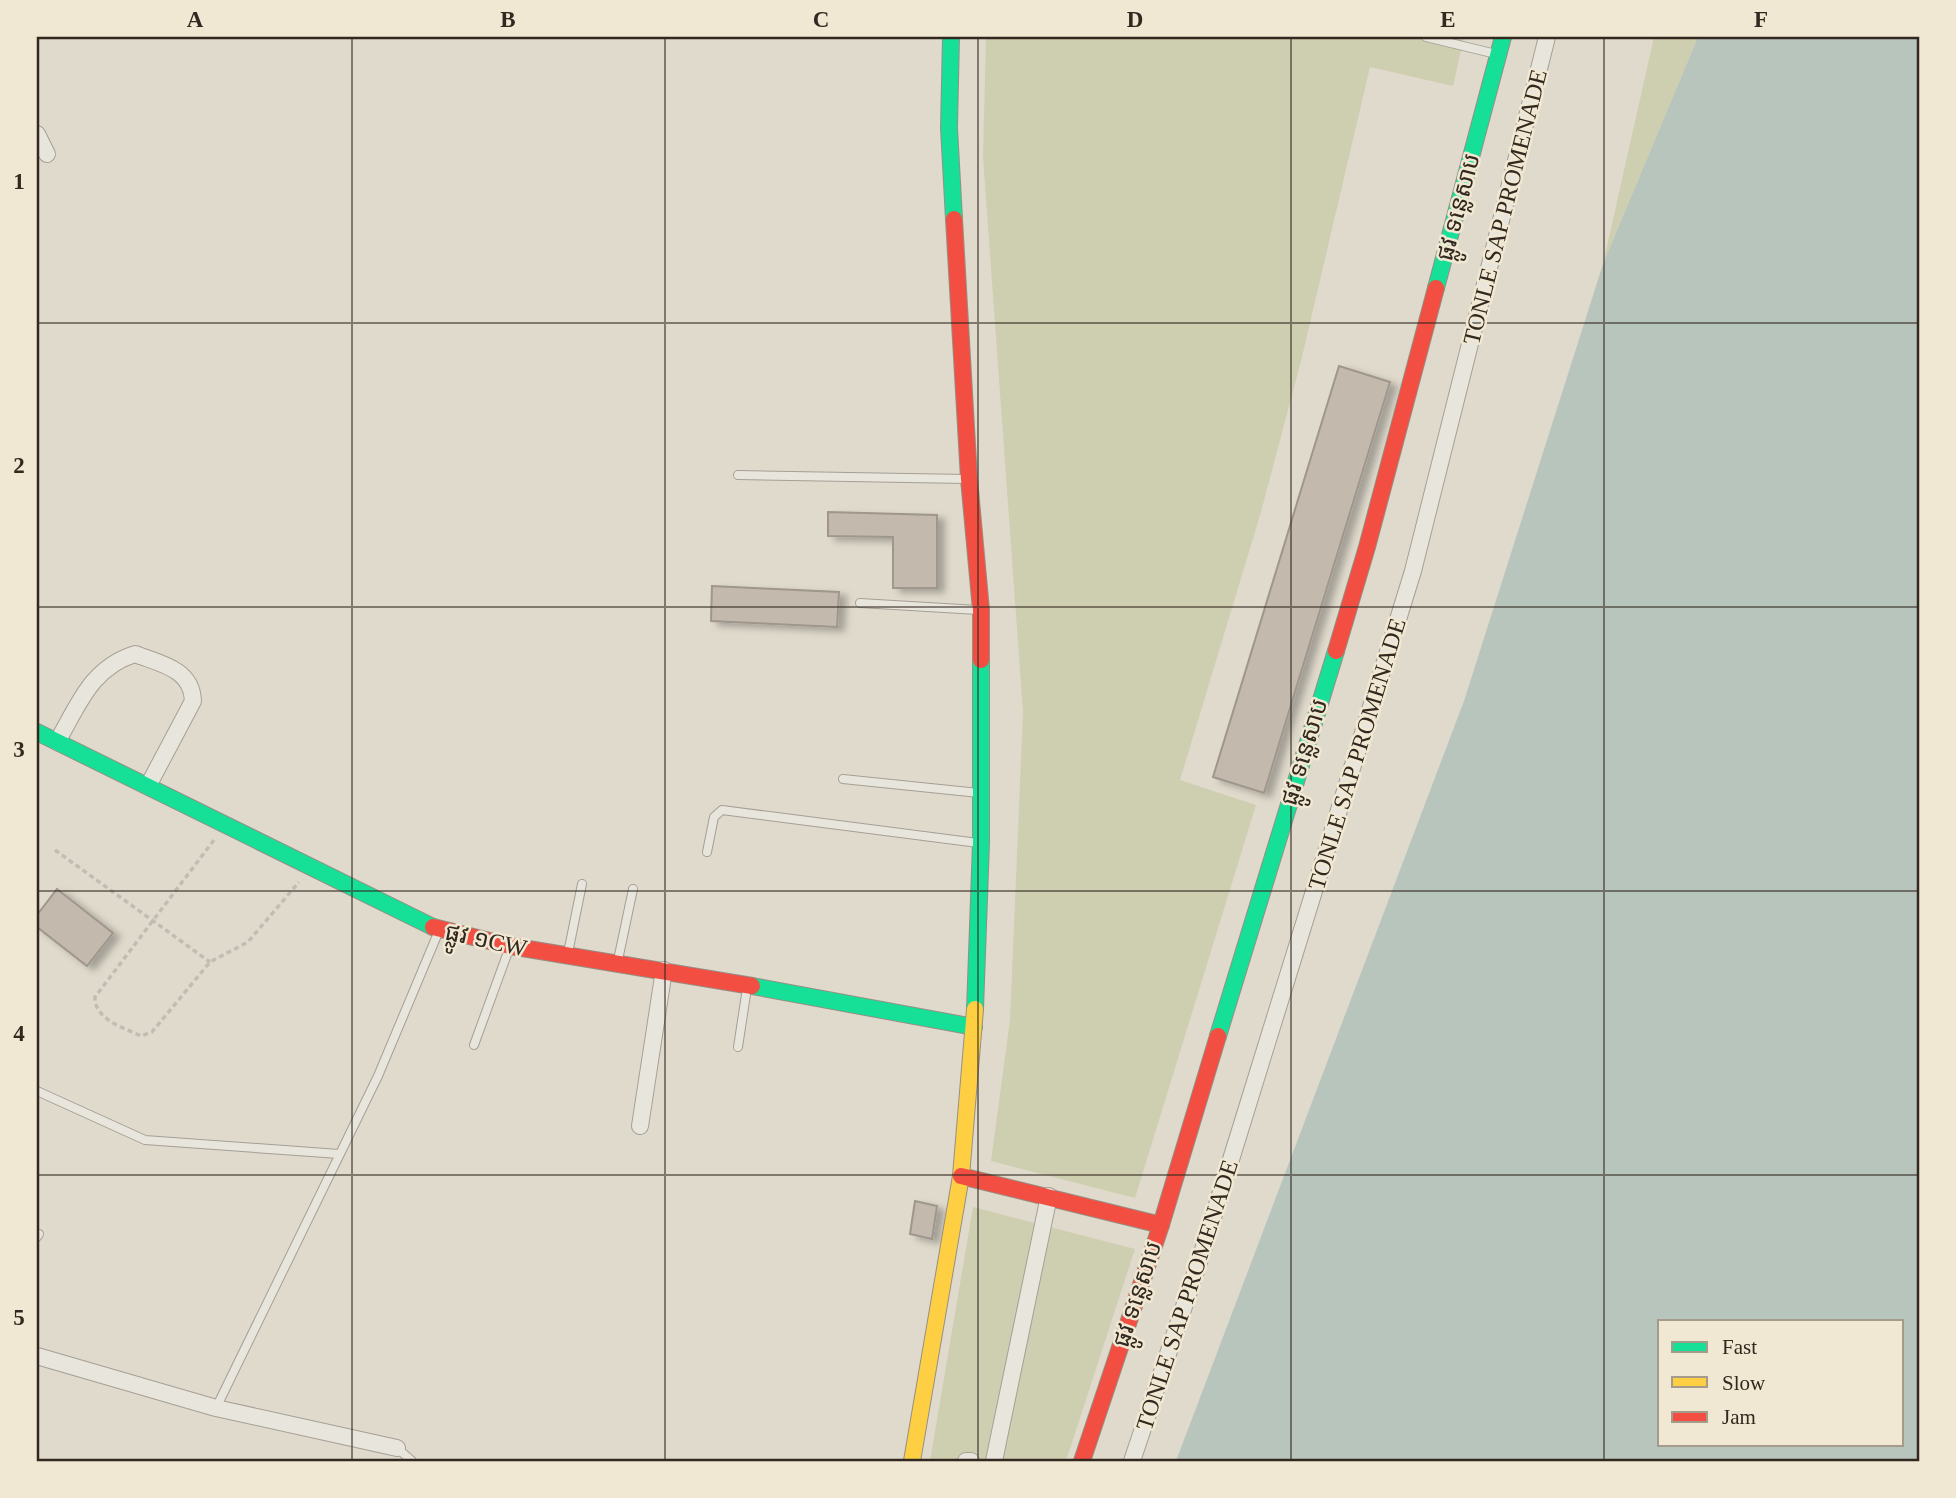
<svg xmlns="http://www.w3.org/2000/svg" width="1956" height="1498" viewBox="0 0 1956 1498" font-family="'Times New Roman','Noto Sans Khmer',serif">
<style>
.green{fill:#ceceb0}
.water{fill:#b7c5bc;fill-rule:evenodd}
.building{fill:#c3b9ad;stroke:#9f968c;stroke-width:2;filter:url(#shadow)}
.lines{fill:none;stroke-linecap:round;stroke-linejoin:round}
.lane-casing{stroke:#a59f95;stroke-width:10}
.street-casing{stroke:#a59f95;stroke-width:18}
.fast-casing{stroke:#958f85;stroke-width:18}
.slow-casing{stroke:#958f85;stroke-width:18}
.jam-casing{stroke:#958f85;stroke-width:18}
.path{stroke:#c1bcb4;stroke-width:3.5;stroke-dasharray:5 3.5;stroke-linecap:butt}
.lane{stroke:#e8e5dd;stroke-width:8}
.street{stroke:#e8e5dd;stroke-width:16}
.fast{stroke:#16e098;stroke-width:16}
.slow{stroke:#ffcf43;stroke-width:16}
.jam{stroke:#f24e42;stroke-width:16}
.grid{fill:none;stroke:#32281f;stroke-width:2;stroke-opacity:0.55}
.labels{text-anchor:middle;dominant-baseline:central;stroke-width:5;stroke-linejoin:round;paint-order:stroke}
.street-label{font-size:24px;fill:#32281f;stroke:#f0e8d2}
.neatline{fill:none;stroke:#32281f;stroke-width:2.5}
.grid-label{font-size:23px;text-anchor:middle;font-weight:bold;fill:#32281f}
</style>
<defs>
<filter id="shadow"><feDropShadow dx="7" dy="4" stdDeviation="3.5" flood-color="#0004"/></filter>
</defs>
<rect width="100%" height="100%" fill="#e0dacc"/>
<g class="green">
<polygon points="986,37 1464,37 1453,86 1370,67 1302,357 1261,512 1180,780 1256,805 1135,1198 991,1161 1010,1020 1023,712 983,157"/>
<polygon points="1654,37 1698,37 1603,264"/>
<polygon points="973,1207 1135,1249 1066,1461 930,1461"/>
</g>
<path class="water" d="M1698,37h221v1424h-743l288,-760 139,-437zM1660,1321h242v123h-242z"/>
<g class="building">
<polygon points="1339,366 1390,382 1264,793 1213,777"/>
<polygon points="828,512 937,515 937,588 893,588 893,537 828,536"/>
<polygon points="712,586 839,592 837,627 711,621"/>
<polygon points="57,889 113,933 87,966 37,927 37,915"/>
<polygon points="915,1201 937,1206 932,1239 910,1234"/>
</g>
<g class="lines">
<g class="lane-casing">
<g id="lane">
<polyline points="1426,37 1496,54"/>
<polyline points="738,475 966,479"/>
<polyline points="860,603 978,610"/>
<polyline points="843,779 979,793"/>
<polyline points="707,852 714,817 722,810 978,843"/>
<polyline points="568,953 582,884"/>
<polyline points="618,960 633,889"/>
<polyline points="474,1045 509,949"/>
<polyline points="738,1047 747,988"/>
<polyline points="37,1091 145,1140 339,1154"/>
<polyline points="37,1237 39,1234"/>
<polyline points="216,1408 378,1076 438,933"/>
<polyline points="397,1448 412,1461"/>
</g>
</g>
<g class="street-casing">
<g id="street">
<polyline points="37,134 47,154"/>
<path d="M57,742c22,-38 34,-74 78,-88 26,10 57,15 58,47l-45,85"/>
<polyline points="640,1126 664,970"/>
<polyline points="37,1356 216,1408 397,1448"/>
<polyline points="966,1461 971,1461"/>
<polyline points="994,1461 1049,1196"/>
<polyline points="1132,1461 1203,1250 1413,571 1547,37"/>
</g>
</g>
<g class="fast-casing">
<g id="fast">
<polyline points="951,37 949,128 954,219"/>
<polyline points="1436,288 1503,37"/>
<polyline points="37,732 433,927"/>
<polyline points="752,986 974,1027"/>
<polyline points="975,1009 981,843 981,660"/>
<polyline points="1218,1036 1336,651"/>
</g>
</g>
<g class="slow-casing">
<polyline id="slow" points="912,1461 961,1176 975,1009"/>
</g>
<g class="jam-casing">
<g id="jam">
<polyline points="954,219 969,479 981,610 981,660"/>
<polyline points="1336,651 1367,547 1436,288"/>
<polyline points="433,927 510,946 752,986"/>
<polyline points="961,1176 1161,1225"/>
<polyline points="1082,1461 1161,1225 1218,1036"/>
</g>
</g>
<g class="path">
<path d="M214,840l-119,157c-1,22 29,31 46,39l11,-4 58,-70 38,-20 51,-60"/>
<polyline points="55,850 210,962"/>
</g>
<use href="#lane" class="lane"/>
<use href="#street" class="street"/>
<use href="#fast" class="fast"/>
<use href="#slow" class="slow"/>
<use href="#jam" class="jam"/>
</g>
<path class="grid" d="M352,37v1424M665,37v1424M978,37v1424M1291,37v1424M1604,37v1424M37,323h1882M37,607h1882M37,891h1882M37,1175h1882"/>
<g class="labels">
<g class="street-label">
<text transform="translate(1458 207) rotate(-75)">ផ្លូវ ទន្លេសាប</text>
<text transform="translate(1505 207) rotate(-76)">TONLE SAP PROMENADE</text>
<text transform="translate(1304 752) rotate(-73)">ផ្លូវ ទន្លេសាប</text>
<text transform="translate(1357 754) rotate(-73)">TONLE SAP PROMENADE</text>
<text transform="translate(486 940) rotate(12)">ផ្លូវ ១CW</text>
<text transform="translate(1137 1294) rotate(-72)">ផ្លូវ ទន្លេសាប</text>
<text transform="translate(1187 1295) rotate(-72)">TONLE SAP PROMENADE</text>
</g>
</g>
<rect width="1956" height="1498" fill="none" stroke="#f0e8d2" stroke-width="77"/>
<rect x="1658" y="1320" width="245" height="126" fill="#f0e8d2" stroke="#a49b8a" stroke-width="2"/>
<rect x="1672" y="1342" width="35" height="10" fill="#16e098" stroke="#a49b8a" stroke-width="2"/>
<text x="1722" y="1354" font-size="21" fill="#32281f">Fast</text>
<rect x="1672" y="1377" width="35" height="10" fill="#ffcf43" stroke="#a49b8a" stroke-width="2"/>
<text x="1722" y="1390" font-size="21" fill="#32281f">Slow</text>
<rect x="1672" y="1412" width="35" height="10" fill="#f24e42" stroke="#a49b8a" stroke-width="2"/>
<text x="1722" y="1424" font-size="21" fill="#32281f">Jam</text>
<rect x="38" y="38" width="1880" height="1422" class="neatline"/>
<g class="grid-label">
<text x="195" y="27">A</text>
<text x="508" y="27">B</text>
<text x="821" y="27">C</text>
<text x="1135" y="27">D</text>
<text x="1448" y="27">E</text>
<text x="1761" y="27">F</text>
<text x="19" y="189">1</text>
<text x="19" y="473">2</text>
<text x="19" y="757">3</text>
<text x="19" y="1041">4</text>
<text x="19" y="1325">5</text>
</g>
</svg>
